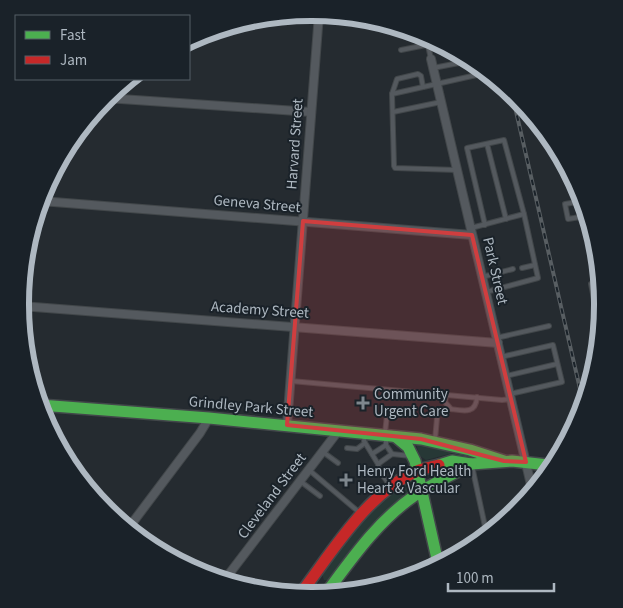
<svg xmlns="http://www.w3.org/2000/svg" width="623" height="608" viewBox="0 0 623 608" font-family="'Source Sans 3',sans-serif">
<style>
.green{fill:#273836}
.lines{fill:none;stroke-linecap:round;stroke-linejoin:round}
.lane-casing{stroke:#42474a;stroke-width:6}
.street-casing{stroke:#42474a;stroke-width:10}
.fast-casing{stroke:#42474a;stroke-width:14}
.jam-casing{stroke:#42474a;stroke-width:14}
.lane{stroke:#54595e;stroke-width:4}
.street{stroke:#54595e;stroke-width:8}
.fast{stroke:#4caf50;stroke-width:11}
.jam{stroke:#c62828;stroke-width:11}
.rail-casing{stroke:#585e62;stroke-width:4}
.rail{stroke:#1a2229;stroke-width:2;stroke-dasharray:5.5;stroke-linecap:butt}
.marked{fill:#d03e3f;fill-opacity:0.2;stroke:#d03e3f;stroke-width:4;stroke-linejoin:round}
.poi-dot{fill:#7e878e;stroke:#1a2229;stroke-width:2}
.labels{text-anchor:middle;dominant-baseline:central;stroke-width:4;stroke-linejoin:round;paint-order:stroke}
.street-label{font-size:15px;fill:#aeb8c1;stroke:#1a2229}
.poi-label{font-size:15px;fill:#aeb8c1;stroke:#1a2229;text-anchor:start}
.rim{fill:none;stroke:#aeb8c1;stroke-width:6}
</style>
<rect width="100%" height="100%" fill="#252b30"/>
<g class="green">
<polygon points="416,444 457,452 426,460 420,456"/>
<path d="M410,482l4,4 -1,4 -82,90h-7l-2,-6c24,-33 49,-75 88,-92z"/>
</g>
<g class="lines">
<g class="lane-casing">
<g id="lane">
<polyline points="428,45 431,59"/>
<polyline points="401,50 436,43"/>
<polyline points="433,68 464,62"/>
<polyline points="423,87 421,76 418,74 397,79 392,94 394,166 395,168 457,170"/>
<polyline points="392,94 481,74"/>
<polyline points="393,112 441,102"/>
<polyline points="487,144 506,219"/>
<polyline points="583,201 565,204 568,219 586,216"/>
<polyline points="471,228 524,214 504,140 467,148 485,225"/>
<polyline points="522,268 535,265"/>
<polyline points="482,277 513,269"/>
<polyline points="599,282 591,284 599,324"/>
<polyline points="486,292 538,278 524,214"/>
<polyline points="496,338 549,326"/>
<polyline points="501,357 553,345 562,382 510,394"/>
<polyline points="506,376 557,364"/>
<polyline points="291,381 502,400 511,399"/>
<path d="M446,395l-1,7 6,7c13,2 25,5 26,-12"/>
<polyline points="385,433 387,415"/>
<polyline points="365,435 364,441 378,464 379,471 390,485"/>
<polyline points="386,438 386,445 392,454"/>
<polyline points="435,440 437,418"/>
<polyline points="347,448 357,449 365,443"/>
<polyline points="323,452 338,463"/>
<polyline points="372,454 386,445"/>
<polyline points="378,464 392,454 411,456"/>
<polyline points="472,466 486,531"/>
<polyline points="309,470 360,513"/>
<polyline points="300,481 320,496"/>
</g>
</g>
<g class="street-casing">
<g id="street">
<polyline points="431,59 532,489"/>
<polyline points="106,98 311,112"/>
<polyline points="41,201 472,235"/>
<polyline points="21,306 498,343"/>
<polyline points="287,425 319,14"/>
<polyline points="130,526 200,433 209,418"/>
<polyline points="226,578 339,430"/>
</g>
</g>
<g class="fast-casing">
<g id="fast">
<polyline points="40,405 209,418 421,439 470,450 504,461"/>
<polyline points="396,437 408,447 415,461 438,563"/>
<polyline points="439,465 452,461 471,464 512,461 548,465"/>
<path d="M327,592c26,-35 51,-71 87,-96 18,-13 39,-21 57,-32"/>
</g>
</g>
<g class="jam-casing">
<path id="jam" d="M301,593c32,-42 66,-100 116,-122 7,-3 15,-4 22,-6"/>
</g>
<use href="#lane" class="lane"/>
<use href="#street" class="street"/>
<use href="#fast" class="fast"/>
<use href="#jam" class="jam"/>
<g class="rail-casing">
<polyline id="rail" points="512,94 583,402"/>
</g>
<use href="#rail" class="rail"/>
</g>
<path class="marked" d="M303,221l169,14 54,227 -22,-1 -83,-22 -134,-14z"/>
<g class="poi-dot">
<path d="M360.5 395.5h5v5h5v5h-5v5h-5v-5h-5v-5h5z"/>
<path d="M343.5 472.5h5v5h5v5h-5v5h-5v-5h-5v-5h5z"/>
</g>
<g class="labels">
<g class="street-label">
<text transform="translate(295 144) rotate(-86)">Harvard Street</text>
<text transform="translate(257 204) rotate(5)">Geneva Street</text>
<text transform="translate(495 271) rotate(77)">Park Street</text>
<text transform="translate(260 310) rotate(4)">Academy Street</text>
<text transform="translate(251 407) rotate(5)">Grindley Park Street</text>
<text transform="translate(272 496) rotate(-53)">Cleveland Street</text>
</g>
<g class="poi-label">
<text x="374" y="394">Community<tspan x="374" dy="17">Urgent Care</tspan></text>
<text x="357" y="471">Henry Ford Health<tspan x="357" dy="17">Heart &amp; Vascular</tspan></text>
</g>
</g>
<path d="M0 0H623V608H0ZM311 21H312A282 282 0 0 1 594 303V305A282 282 0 0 1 312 587H311A282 282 0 0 1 29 305V303A282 282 0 0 1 311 21Z" fill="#1a2229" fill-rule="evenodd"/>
<path class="rim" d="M311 21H312A282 282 0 0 1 594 303V305A282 282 0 0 1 312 587H311A282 282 0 0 1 29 305V303A282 282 0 0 1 311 21Z"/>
<rect x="15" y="15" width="175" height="65" fill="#1a2229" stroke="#555e66"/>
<rect x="25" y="31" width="25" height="8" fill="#4caf50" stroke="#555e66"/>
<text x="60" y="40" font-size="15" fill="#aeb8c1">Fast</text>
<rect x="25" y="56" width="25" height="8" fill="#c62828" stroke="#555e66"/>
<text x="60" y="65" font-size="15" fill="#aeb8c1">Jam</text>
<path d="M448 583v8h106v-8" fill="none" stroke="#aeb8c1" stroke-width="2.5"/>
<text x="456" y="583" font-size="15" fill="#aeb8c1" stroke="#1a2229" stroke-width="4" paint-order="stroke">100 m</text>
</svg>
